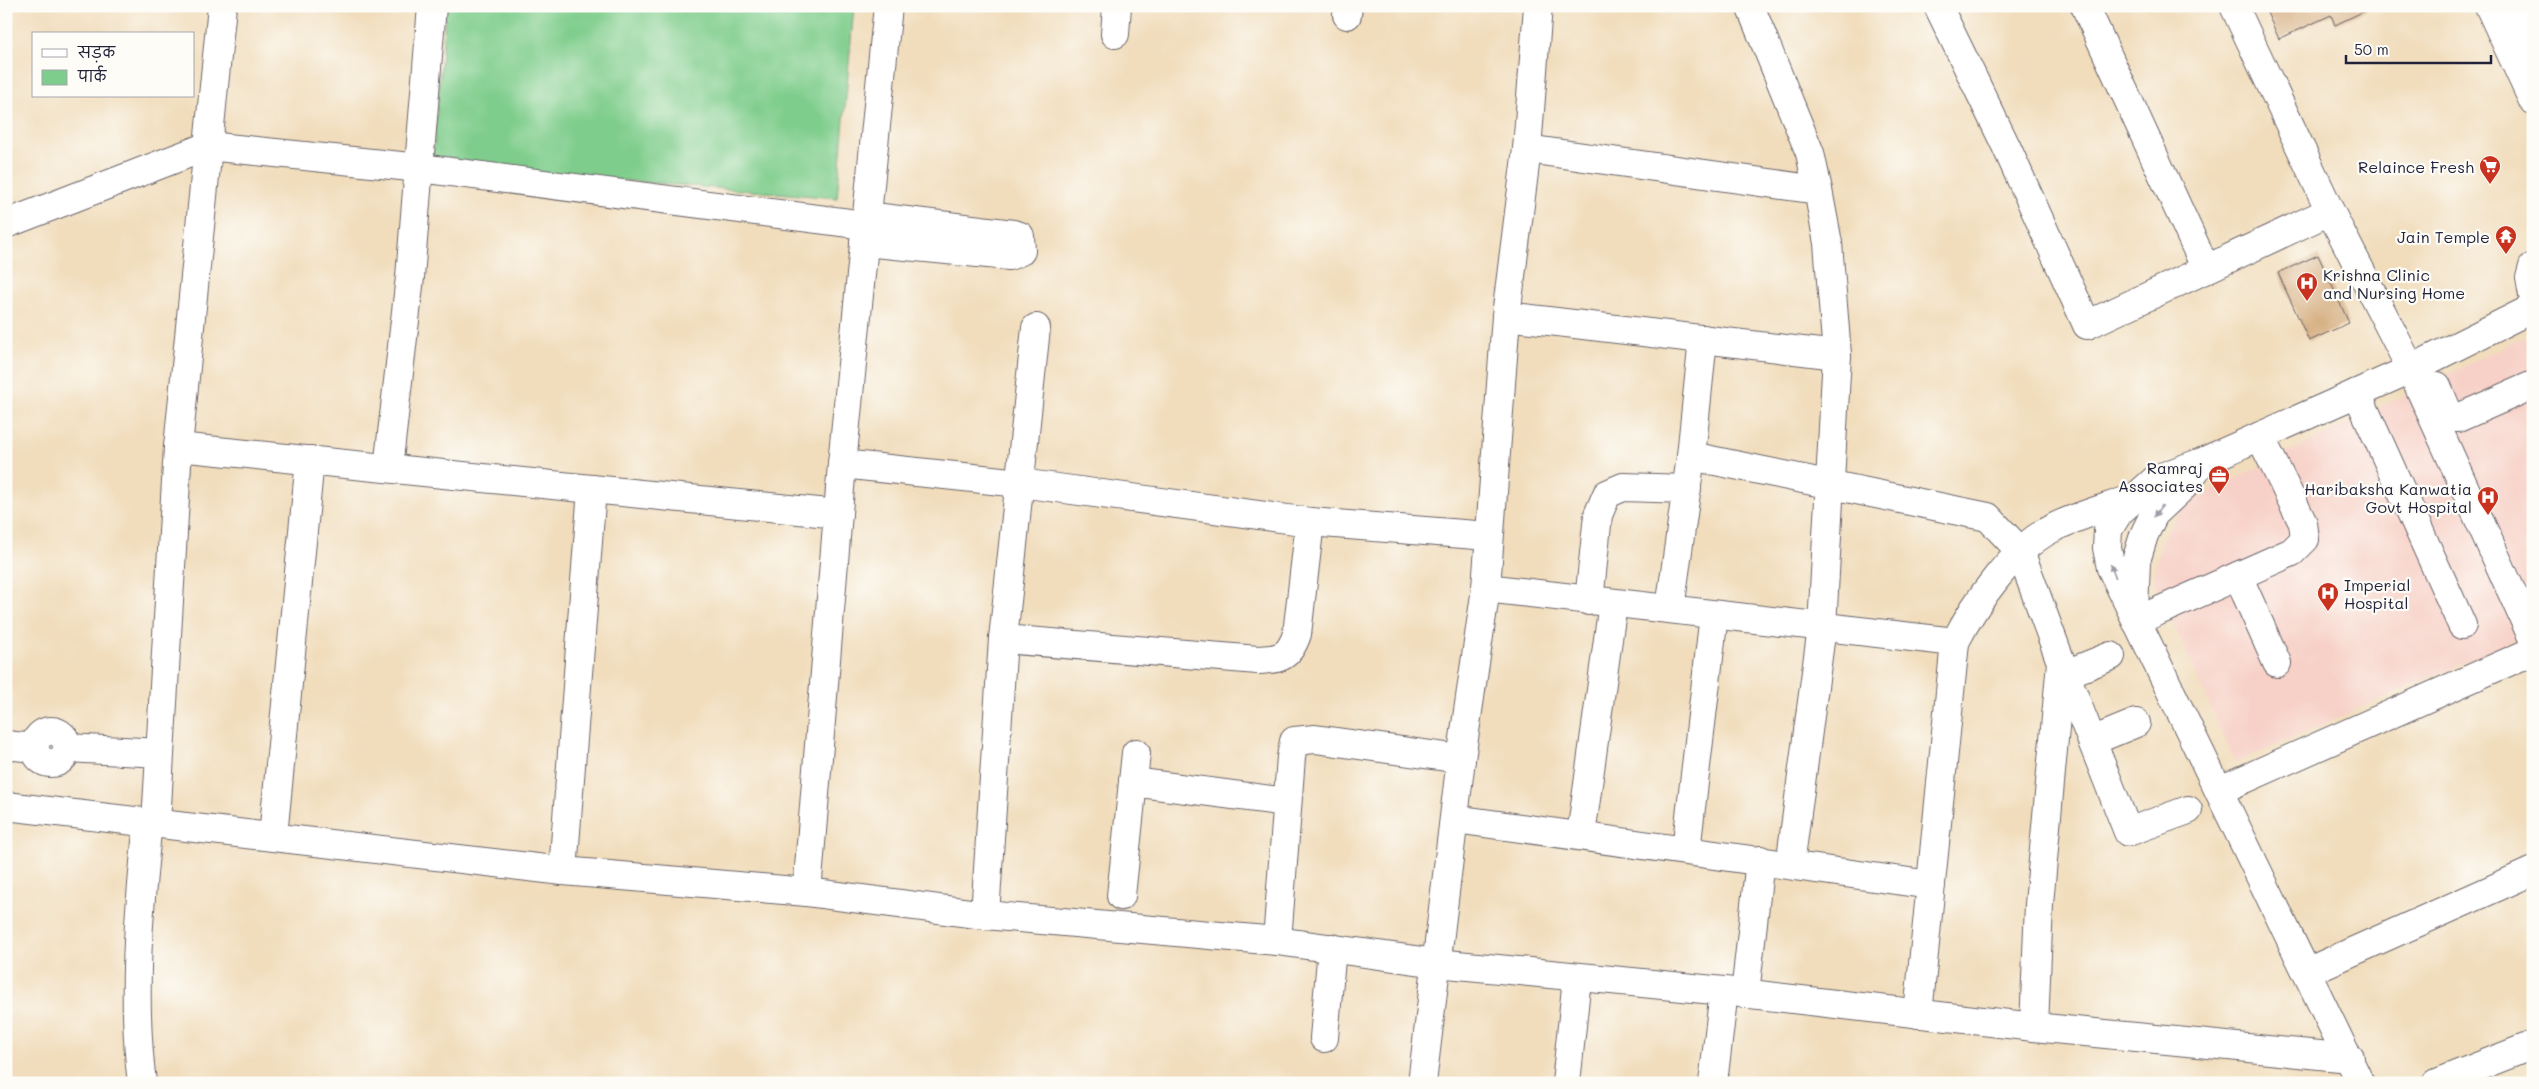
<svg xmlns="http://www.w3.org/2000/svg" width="2539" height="1089" viewBox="0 0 2539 1089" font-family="Mali,'Playpen Sans Deva',sans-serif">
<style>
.built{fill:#f7d1c7}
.green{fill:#7fcd8c;stroke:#507864}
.building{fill:#d7b185}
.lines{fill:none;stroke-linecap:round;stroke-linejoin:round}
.minor-casing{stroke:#6a6368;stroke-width:30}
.major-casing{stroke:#6a6368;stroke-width:30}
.minor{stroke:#fff;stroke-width:28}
.major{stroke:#fff;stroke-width:28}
.oneway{fill:#9c9ca7}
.labels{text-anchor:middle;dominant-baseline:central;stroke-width:4.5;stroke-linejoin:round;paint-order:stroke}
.poi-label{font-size:16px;fill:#22223b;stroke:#fdfcf7;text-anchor:end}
</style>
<rect width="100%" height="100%" fill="#fdfcf7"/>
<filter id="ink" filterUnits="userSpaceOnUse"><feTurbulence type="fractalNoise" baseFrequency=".02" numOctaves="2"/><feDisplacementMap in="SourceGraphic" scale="10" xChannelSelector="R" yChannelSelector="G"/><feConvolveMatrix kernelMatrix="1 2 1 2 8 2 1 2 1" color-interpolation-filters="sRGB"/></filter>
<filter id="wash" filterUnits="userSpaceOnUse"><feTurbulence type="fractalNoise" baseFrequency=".0096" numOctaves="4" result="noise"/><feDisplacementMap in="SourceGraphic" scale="20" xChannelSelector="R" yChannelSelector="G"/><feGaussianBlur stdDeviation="1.12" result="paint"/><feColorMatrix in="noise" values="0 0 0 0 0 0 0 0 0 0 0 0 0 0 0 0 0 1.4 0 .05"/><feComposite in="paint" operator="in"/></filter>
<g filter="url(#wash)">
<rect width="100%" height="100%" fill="#f1ddbc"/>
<polygon class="built" points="2523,337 2533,344 2533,632 2236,763 2153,579 2163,537 2186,503"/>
<polygon class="green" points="446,6 854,6 837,198 432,165"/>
<g id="blocks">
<g class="building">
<polygon points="2264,6 2375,6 2335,25 2331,15 2279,39"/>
<polygon points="2318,255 2349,323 2309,341 2278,273"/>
</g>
</g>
</g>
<g filter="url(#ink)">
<use href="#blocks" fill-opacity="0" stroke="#6a6368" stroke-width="1"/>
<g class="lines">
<g class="minor-casing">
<g id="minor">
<polyline points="1750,6 1810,153 1818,190"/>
<polyline points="1938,6 2006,146 2087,325 2330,211 2411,369 2533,639"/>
<polyline points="2085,6 2206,269"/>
<polyline points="2234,6 2330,211"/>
<polyline points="1347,15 1348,6"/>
<polyline points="1115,34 1117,6"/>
<polyline points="1527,149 1818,190 1828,243 1837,355 1822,627 1790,865"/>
<polyline points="6,224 208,146 420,168 865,225"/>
<polyline points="864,242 1009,256 1021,251 1020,236 1013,234 866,216"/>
<polyline points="1506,316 1837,355"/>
<polyline points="2437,386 2450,417 2458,418 2533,385"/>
<polyline points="2357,393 2462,625"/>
<polyline points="178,447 838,514"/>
<polyline points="1691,456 1703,339"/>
<polyline points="842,464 1020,483 1310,522 1489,536"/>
<polyline points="388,468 410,277 432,6"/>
<polyline points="2238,576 2277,663"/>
<polyline points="1486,588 1955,642 1918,1014"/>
<polyline points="1589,601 1598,515 1607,494 1623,487 1687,489"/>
<polyline points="1670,609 1691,456 1988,517 2020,551 2061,662 2039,904 2034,1027"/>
<polyline points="2134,611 2136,561 2144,535 2154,514 2185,485 2200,464"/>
<polyline points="2136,621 2292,552 2305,539 2303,523 2260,436"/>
<path d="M1003,639l255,21c23,-1 31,-3 39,-26l13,-112"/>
<path d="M1955,642c20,-39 59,-96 100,-115 24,-12 51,-19 76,-28"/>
<polyline points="2063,668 2128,832 2188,810"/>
<polyline points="2066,674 2111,656"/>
<circle cx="51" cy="747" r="16"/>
<polyline points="2092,741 2136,723"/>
<polyline points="6,745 34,748"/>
<polyline points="67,748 160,753"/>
<polyline points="1133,782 1287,802"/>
<polyline points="2220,790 2533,651"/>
<polyline points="6,806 563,871 807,892 985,915 1277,941 1437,963 1724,991 2034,1027 2350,1058"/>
<polyline points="1455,819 1931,885"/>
<polyline points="156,823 178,447 222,6"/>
<polyline points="1581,835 1613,603"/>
<polyline points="273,836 310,460"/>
<polyline points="1686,850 1714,615"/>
<polyline points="563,871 592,489"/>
<polyline points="807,892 842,464 888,6"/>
<polyline points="1121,896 1136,753"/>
<polyline points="985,915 1003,639 1036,328"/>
<polyline points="1277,941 1291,757 1294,741 1315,739 1461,759"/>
<polyline points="2307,972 2533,871"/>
<polyline points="1745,994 1760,860"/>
<polyline points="1324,1038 1332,948"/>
<path d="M142,1083c-11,-87 -3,-174 6,-261"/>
<polyline points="1422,1083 1461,759 1486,588 1506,316 1527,149 1538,6"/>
<polyline points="1566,1083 1577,978"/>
<polyline points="1713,1083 1724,991"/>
<polyline points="2360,1083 2111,568 2107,548 2108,530 2119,512 2156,479 2202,462 2411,369 2533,308"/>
<polyline points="2436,1083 2533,1045"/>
</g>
</g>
<g class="major-casing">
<g id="major">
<polyline points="2489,6 2533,101"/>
<polyline points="2513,6 2533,48"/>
<polyline points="2533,267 2530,278 2533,295"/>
</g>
</g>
<use href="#minor" class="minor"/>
<use href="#major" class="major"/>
</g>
<defs><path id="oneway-solid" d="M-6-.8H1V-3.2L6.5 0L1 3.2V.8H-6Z" transform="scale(1.25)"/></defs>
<g class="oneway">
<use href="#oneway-solid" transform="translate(2158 511) rotate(128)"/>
<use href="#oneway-solid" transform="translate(2113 571) rotate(-111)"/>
</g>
</g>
<defs>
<g id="supermarket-pin" transform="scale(1.125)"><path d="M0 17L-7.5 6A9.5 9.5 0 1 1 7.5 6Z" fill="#c8321e" stroke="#fdfcf7"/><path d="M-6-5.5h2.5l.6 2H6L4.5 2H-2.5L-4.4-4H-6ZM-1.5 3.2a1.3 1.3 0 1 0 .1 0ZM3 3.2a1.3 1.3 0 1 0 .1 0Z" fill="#fff"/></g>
<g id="temple-pin" transform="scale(1.125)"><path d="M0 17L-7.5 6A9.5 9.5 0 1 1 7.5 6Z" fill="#c8321e" stroke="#fdfcf7"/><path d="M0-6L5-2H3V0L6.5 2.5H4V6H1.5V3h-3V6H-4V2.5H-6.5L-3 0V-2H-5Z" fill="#fff"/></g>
<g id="hospital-pin" transform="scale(1.125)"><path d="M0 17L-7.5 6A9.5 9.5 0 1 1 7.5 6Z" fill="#c8321e" stroke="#fdfcf7"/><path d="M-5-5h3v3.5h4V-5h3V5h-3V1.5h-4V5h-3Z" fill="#fff"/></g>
<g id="office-pin" transform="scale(1.125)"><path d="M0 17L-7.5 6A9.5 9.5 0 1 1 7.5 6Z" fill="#c8321e" stroke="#fdfcf7"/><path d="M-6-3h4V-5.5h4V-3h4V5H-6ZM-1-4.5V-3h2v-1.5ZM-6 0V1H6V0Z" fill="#fff"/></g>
</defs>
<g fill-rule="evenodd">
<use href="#supermarket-pin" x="2490" y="166"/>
<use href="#temple-pin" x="2506" y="236"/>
<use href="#hospital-pin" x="2307" y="283"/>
<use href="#office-pin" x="2219" y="476"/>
<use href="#hospital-pin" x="2488" y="497"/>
<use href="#hospital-pin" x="2328" y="593"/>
</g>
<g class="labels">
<g class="poi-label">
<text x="2474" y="166">Relaince Fresh</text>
<text x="2490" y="236">Jain Temple</text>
<text x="2323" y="274" text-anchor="start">Krishna Clinic<tspan x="2323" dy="18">and Nursing Home</tspan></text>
<text x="2203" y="467">Ramraj<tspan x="2203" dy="18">Associates</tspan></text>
<text x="2472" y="488">Haribaksha Kanwatia<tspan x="2472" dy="18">Govt Hospital</tspan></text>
<text x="2344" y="584" text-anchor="start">Imperial<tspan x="2344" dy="18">Hospital</tspan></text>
</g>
</g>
<rect width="2539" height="1089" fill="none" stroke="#fdfcf7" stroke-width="25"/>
<rect x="32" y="32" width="162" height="65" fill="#fdfcf7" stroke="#a5a5ac"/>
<rect x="42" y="49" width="25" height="8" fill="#ffffff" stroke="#a5a5ac"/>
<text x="78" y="58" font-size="15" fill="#22223b">सड़क</text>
<rect x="42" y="70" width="25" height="15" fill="#7fcd8c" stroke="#a5a5ac"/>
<text x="78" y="82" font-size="15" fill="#22223b">पार्क</text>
<path d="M2346 55v8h145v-8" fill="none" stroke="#22223b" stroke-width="2.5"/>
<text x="2354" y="55" font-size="15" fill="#22223b" stroke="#fdfcf7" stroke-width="4" paint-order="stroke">50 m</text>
</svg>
